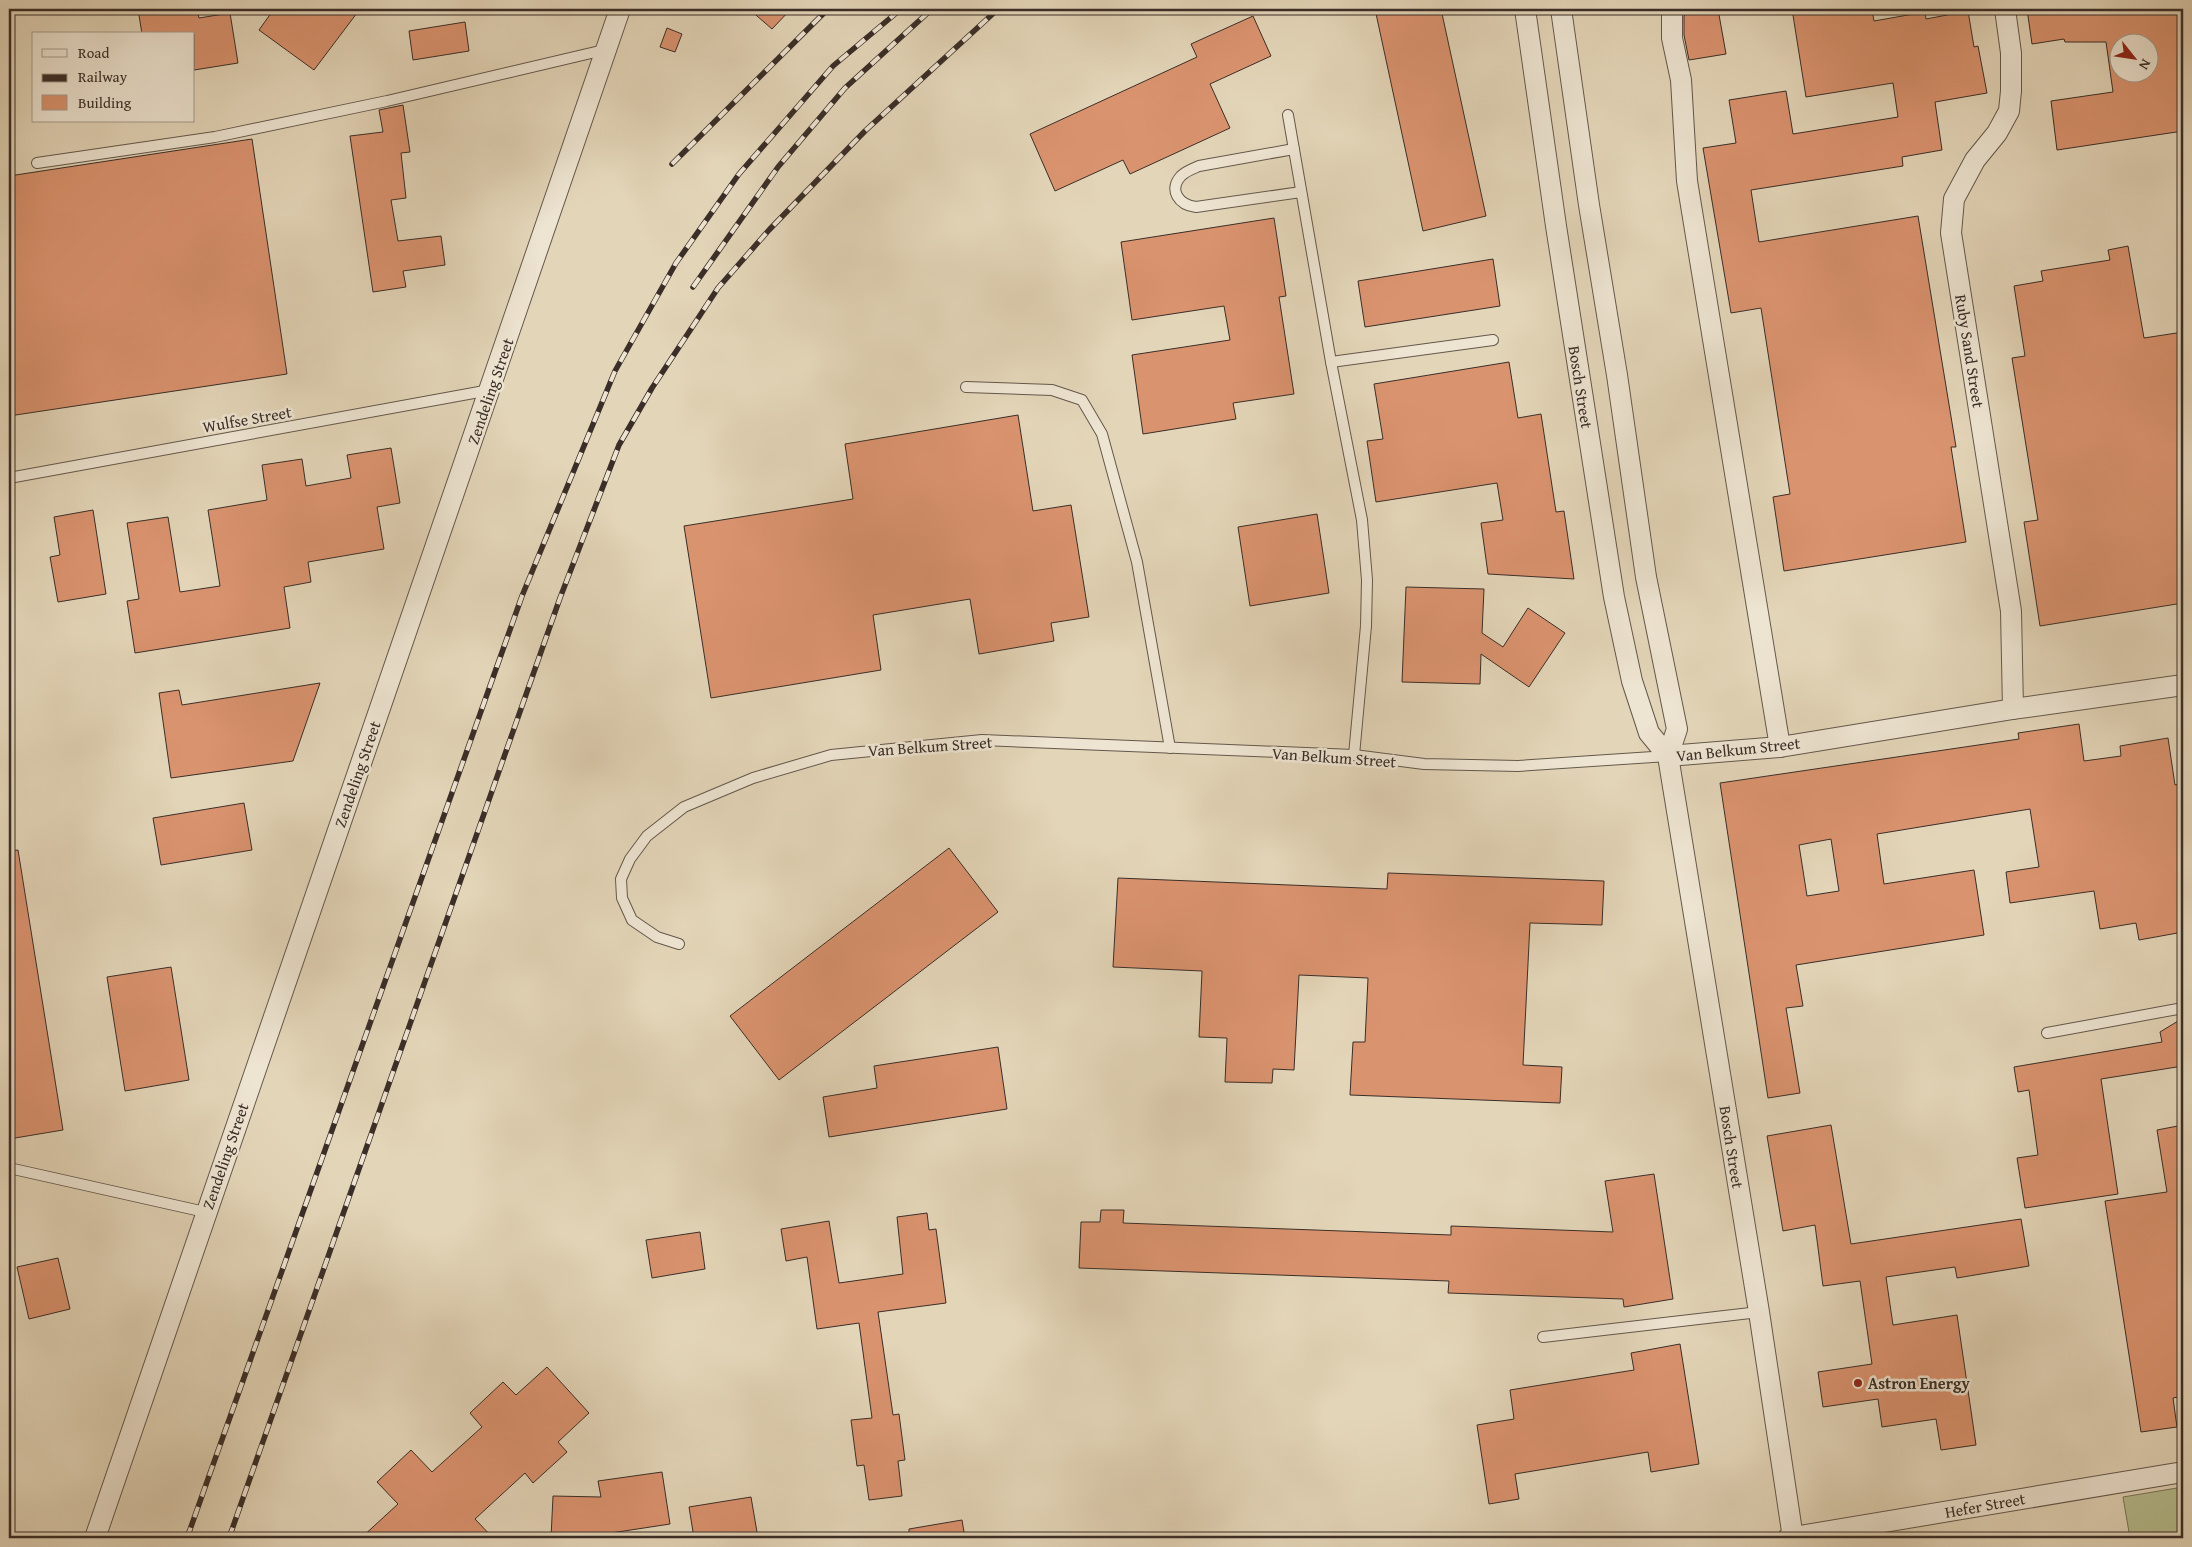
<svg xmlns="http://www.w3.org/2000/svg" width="2192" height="1547" viewBox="0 0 2192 1547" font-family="'Gentium Book Plus',serif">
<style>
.green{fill:#b6bc8d;stroke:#78755a}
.building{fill:#da936f;stroke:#3a2e28;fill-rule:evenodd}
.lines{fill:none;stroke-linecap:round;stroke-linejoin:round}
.lane-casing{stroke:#64584c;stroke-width:12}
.street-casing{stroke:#64584c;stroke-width:22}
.lane{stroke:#ede4d1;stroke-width:10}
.street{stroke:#ede4d1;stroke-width:20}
.rail-casing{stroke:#3a2e28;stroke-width:5.5}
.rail{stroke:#ede4d1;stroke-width:4;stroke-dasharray:11;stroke-linecap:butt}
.poi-dot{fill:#8f2418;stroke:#ede4d1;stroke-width:2}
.labels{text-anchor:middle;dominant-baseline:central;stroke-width:5;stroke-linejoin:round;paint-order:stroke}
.street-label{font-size:16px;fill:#3a2e28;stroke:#ede4d1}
.poi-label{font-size:16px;font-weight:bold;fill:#3a2e28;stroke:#ede4d1;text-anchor:start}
</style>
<rect width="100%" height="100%" fill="#e3d5b8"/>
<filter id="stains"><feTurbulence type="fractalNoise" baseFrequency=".004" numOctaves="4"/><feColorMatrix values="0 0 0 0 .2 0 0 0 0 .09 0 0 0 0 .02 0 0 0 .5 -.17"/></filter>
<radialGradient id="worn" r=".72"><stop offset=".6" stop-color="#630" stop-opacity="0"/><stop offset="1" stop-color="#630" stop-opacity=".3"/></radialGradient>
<polygon class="green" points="2183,1487 2183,1538 2130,1538 2123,1497"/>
<g class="building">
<polygon points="138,9 197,9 199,18 230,13 238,63 194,70 194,34 142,34"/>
<polygon points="274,9 360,9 314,70 259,30"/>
<polygon points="749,9 791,9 772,29"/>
<polygon points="1375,9 1441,9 1486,216 1423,231"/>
<polygon points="1689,9 1718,9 1726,54 1689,60 1684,35 1684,16"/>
<polygon points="1792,9 1872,9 1874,21 1925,12 1926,19 1968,11 1974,47 1978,46 1987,93 1935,102 1942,150 1902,157 1903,166 1751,190 1759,242 1918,216 1956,447 1951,447 1966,542 1784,571 1773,497 1790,494 1761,308 1731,313 1703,148 1736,143 1729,100 1786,91 1793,134 1898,117 1893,83 1806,97"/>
<path d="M2027,9h156v122l-126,19 -6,-49 62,-9 -7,-50h-41l-1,-3 -32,5zM2120,42h30v30h-30z"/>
<polygon points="1253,16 1271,56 1210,84 1230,128 1130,174 1123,160 1055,191 1030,134 1197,57 1191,44"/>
<polygon points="465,22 469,51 413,60 409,31"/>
<polygon points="667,28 682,34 675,52 660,47"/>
<polygon points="403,105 410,152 401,153 406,198 391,200 398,241 441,236 445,265 403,271 406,287 373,292 350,136 383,132 379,110"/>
<polygon points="252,139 287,374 9,416 9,176"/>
<polygon points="1274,218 1286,296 1279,297 1294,394 1233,403 1236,419 1143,434 1132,355 1230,340 1224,306 1132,320 1121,242"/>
<polygon points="2128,246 2144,338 2183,332 2183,603 2040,626 2024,522 2038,520 2012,358 2025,356 2014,286 2043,281 2041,271 2110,260 2108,250"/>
<polygon points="1493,259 1500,306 1365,327 1358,281"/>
<polygon points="1509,362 1518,418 1541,414 1556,512 1564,511 1574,579 1488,574 1481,523 1503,520 1497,483 1376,502 1367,441 1383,439 1374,384"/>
<polygon points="1018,415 1033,511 1071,505 1089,617 1051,623 1054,641 979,654 970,599 873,615 881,670 711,698 684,526 853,499 845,444"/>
<polygon points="391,448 400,503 377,507 384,549 308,562 311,582 284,587 290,628 135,653 127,601 139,599 127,523 168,517 180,592 220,586 208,510 267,500 262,465 302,459 306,486 351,478 347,455"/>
<polygon points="93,510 106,594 58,602 50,557 60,555 54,517"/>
<polygon points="1317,514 1329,593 1250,606 1238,527"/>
<polygon points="1406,587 1484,589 1482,633 1503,647 1528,608 1565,633 1529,687 1481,654 1480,684 1402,682"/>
<polygon points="320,683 293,761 171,778 159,693 179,690 182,705"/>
<path d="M2079,724l5,37 37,-5 -1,-10 48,-8 7,47 4,-1 2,16 2,-1v133l-44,8 -3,-17 -36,6 -6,-38 -84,12 -4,-31 33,-5 -9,-58 -153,25 7,50 90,-14 10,65 -188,30 7,41 -17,2 14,85 -32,5 -48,-315 299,-44 -1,-6zM1831,839l8,52 -32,5 -8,-51z"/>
<polygon points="244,803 252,850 161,865 153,818"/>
<polygon points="949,848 998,912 779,1080 730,1016"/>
<polygon points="18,850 63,1130 9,1139 9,851"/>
<polygon points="1388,873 1604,881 1602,925 1530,923 1523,1065 1562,1067 1560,1103 1350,1095 1353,1042 1365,1042 1368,978 1299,975 1294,1070 1273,1069 1272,1083 1225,1082 1227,1038 1199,1037 1202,971 1113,967 1118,878 1387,889"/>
<polygon points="171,967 189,1080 125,1091 107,977"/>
<polygon points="2183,1018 2183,1066 2101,1079 2118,1194 2025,1208 2017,1158 2038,1155 2029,1090 2018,1092 2014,1067 2162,1042 2160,1032"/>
<polygon points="998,1047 1007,1109 829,1137 823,1097 877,1088 874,1066"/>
<polygon points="1831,1125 1851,1244 2021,1219 2029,1266 1957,1278 1955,1267 1886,1277 1893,1325 1957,1315 1976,1445 1941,1450 1936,1419 1882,1427 1878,1399 1823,1407 1818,1372 1872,1364 1860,1281 1823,1286 1815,1225 1783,1231 1767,1136"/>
<polygon points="2183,1125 2183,1396 2173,1398 2177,1427 2141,1432 2105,1201 2167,1192 2157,1130"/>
<polygon points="1654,1174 1673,1299 1624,1307 1623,1299 1448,1293 1449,1281 1079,1268 1081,1222 1100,1222 1101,1210 1124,1210 1123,1223 1451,1235 1451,1226 1613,1232 1605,1181"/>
<polygon points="927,1213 929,1230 936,1229 946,1303 878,1312 893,1415 899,1414 905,1460 898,1461 902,1496 869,1500 864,1465 857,1466 851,1420 872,1418 859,1323 817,1329 807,1257 786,1261 781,1229 829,1221 839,1283 903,1274 897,1217"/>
<polygon points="700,1232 705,1269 652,1278 646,1240"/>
<polygon points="58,1258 70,1309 29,1319 17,1267"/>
<polygon points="1680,1344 1699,1464 1651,1472 1648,1452 1515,1474 1519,1499 1489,1504 1477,1425 1514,1419 1510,1390 1634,1370 1631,1353"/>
<polygon points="547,1367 589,1413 558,1442 567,1452 533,1483 525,1473 475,1519 493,1538 361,1538 398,1504 377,1482 411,1450 432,1472 482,1427 470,1413 503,1382 516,1395"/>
<polygon points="662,1472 670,1524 578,1538 551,1538 553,1496 601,1497 598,1481"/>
<polygon points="751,1497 758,1538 694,1538 689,1507"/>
<polygon points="962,1520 965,1538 909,1538 909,1529"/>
</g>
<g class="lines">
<g class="lane-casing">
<g id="lane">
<polyline points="1288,115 1331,362 1362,520 1367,580 1366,626 1354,755"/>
<path d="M1294,149l-95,17c-7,3 -13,5 -18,10 -13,14 -2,29 15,31l105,-15"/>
<polyline points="37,163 215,137 387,101 604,50"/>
<polyline points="1331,362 1493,340"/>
<polyline points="966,387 1052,390 1082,400 1102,434 1137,562 1170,748"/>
<polyline points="9,478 490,390"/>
<polyline points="679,944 657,937 632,920 622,898 621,879 630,859 647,836 684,807 753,778 831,755 982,740 1354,755 1424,764 1518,766 1668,756"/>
<polyline points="2047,1033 2183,1008"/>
<polyline points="9,1168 205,1212"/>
<polyline points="1543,1337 1759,1312"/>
</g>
</g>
<g class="street-casing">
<g id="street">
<polyline points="1525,9 1556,226 1614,597 1632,681 1649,733 1668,756"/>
<polyline points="1561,9 1589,205 1617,375 1646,577 1677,729 1668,756 1759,1312 1793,1538"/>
<polyline points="1672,9 1672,38 1681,80 1687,181 1780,747"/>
<polyline points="2005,9 2011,53 2011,91 2009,111 1997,133 1975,160 1954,199 1951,233 2011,611 2013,709"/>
<polyline points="1668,756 1780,747 2013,709 2183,685"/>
<polyline points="95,1538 620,9"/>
<polyline points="1788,1538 2183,1472"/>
</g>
</g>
<use href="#lane" class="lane"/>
<use href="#street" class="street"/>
<g class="rail-casing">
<g id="rail">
<polyline points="672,164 828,9"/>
<polyline points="693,287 778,167 845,88 932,9"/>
<polyline points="187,1538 522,596 615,371 676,263 739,174 833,66 901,9"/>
<polyline points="229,1538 560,598 619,445 652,388 718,288 769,230 865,131 998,9"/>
</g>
</g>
<use href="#rail" class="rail"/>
</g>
<circle class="poi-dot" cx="1858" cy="1383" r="5"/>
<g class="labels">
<g class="street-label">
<text transform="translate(1970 351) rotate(81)">Ruby Sand Street</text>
<text transform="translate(1581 387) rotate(81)">Bosch Street</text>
<text transform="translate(490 391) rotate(-71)">Zendeling Street</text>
<text transform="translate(247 419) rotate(-10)">Wulfse Street</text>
<text transform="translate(930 746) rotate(-4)">Van Belkum Street</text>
<text transform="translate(1738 749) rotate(-6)">Van Belkum Street</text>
<text transform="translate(1334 757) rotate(4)">Van Belkum Street</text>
<text transform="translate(357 774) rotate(-71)">Zendeling Street</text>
<text transform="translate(1732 1147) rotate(81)">Bosch Street</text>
<text transform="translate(225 1156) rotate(-71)">Zendeling Street</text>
<text transform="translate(1985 1505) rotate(-10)">Hefer Street</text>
</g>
<g class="poi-label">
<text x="1868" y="1383">Astron Energy</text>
</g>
</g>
<rect width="2192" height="1547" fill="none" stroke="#e3d5b8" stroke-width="30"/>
<rect x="10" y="10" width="2172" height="1527" fill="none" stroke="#3a2e28" stroke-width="2.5"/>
<rect x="15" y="15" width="2162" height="1517" fill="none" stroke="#3a2e28"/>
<rect x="32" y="32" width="162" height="90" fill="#ede4d1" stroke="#a59b8d"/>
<rect x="42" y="49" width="25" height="8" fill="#ede4d1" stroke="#a59b8d"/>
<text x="78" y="58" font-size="15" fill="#3a2e28">Road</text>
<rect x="42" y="74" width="25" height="8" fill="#3a2e28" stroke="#a59b8d"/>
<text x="78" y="82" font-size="15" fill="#3a2e28">Railway</text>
<rect x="42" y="95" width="25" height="15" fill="#da936f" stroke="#a59b8d"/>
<text x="78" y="108" font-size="15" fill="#3a2e28">Building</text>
<g transform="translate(2134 58) rotate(120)"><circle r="24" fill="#ede4d1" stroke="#a59b8d"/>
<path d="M0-4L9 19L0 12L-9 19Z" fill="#8f2418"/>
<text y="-8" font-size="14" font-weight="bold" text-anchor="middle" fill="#3a2e28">N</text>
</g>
<rect width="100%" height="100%" filter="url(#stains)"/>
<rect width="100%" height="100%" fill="url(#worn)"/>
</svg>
